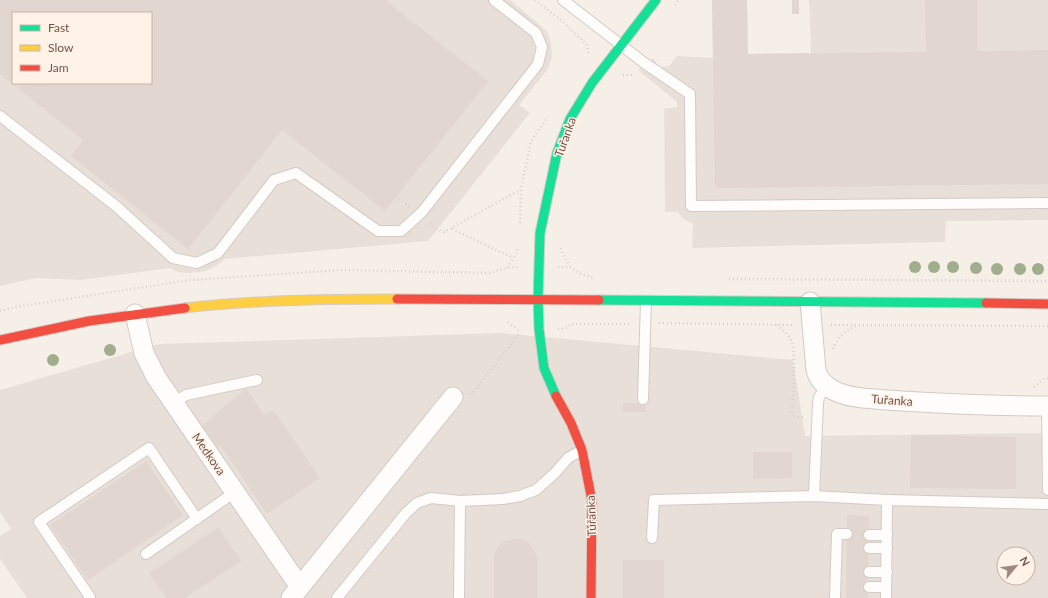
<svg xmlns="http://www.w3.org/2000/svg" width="1048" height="598" viewBox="0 0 1048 598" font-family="Lato,sans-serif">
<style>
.industrial{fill:#e8dfd9;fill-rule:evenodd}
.building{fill:#e2d6d0;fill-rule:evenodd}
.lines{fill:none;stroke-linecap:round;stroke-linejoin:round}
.lane-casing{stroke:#d4cac5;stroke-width:12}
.street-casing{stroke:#d4cac5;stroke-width:21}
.fast-casing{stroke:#d5cac4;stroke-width:11}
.slow-casing{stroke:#d5cac4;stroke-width:11}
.jam-casing{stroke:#d5cac4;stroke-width:11}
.path{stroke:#d9cfcc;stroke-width:2.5;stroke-dasharray:1 3;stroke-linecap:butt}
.lane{stroke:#fefdfc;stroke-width:10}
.street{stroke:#fefdfc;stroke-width:19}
.fast{stroke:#16e098;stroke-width:9}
.slow{stroke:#ffcf43;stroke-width:9}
.jam{stroke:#f24e42;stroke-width:9}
.tree{fill:#a0ae8d}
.labels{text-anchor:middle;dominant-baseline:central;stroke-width:3;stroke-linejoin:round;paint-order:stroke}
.street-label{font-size:12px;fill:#735249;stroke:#fff3e8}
</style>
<rect width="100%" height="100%" fill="#f6efe8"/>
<g class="industrial">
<path d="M0,0h510l30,25 8,8 3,10 1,14 -4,12 -29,36 11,8 -102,128 -203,18 -9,7 -10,5 -17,2 -11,-1 -8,-4 -89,12 -45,-2 -36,8zM13,13h138v70h-138z"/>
<polygon points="712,0 747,0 748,54 811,53 809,0 1048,0 1048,220 946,221 945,242 692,248 693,224 682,218 678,212 665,212 664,109 677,107 677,102 638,70 653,58 660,67 669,66 677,56 713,58"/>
<path d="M501,333l292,27 12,76 243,-3v165h-1021l-27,-39v-23l11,-7 -11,-17v-122l159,-46zM1004,554h24v24h-24z"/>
</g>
<g class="building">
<path d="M0,0h385l103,81 -103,130 -103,-81 -94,119 -117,-93 12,-16 -83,-66zM13,13h138v70h-138z"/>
<polygon points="712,0 747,0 748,54 926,52 925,0 977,0 977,51 1048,50 1048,184 715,188"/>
<rect x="792" y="0" width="7" height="14"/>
<polygon points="246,388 264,415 273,410 320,478 267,514 221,446 218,448 202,426"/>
<polygon points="623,403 646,404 646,412 623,412"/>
<polygon points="911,435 1016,437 1016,489 910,488"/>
<polygon points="753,452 792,452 792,478 753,479"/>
<polygon points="146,461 183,515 88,580 50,525"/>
<polygon points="847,515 869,516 868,598 846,598"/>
<polygon points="218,527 241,561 185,598 166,598 149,573"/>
<polygon points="513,539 522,539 529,543 534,550 537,558 537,598 494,598 494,556 497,548 503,542"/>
<rect x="623" y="560" width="41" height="38"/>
</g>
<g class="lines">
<g class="lane-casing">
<g id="lane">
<polyline points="563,0 643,62 690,94 691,206 1048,203"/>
<polyline points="0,116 116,206 173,258 197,263 218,253 274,180 296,173 378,231 401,231 422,212 538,64 542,47 536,33 494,0"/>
<polyline points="643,399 646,301"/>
<polyline points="173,403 186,395 257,380"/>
<polyline points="1047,406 1048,490"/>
<polyline points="814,496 818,403 819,397 827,386"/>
<polyline points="869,535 887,535"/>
<polyline points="652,538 654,500 814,496 887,500"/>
<polyline points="869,548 887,548"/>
<polyline points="146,554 235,492"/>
<polyline points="869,572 887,572"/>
<polyline points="869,587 886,587"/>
<polyline points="90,597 39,522 149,448 197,519"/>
<polyline points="337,598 406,513 417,503 431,498 460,501 503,499 520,496 536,490 555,473 568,458 582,450"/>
<polyline points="459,598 460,501"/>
<polyline points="835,598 837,534 847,534"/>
<polyline points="886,598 887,500 1048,504"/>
</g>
</g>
<g class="street-casing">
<g id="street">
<path d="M810,302l6,68c2,9 8,15 17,20 18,10 48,9 69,11 48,3 97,5 146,5"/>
<polyline points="135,314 144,353 156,377 300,587"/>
<polyline points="291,598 453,397"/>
</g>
</g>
<g class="fast-casing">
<g id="fast">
<polyline points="599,300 986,303"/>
<polyline points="556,396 544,368 539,329 538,299 540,233 557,153 570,119 592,83 656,0"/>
</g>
</g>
<g class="slow-casing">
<path id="slow" d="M185,308c70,-8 141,-9 212,-9"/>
</g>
<g class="jam-casing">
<g id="jam">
<polyline points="397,299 599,300"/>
<polyline points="986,303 1048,304"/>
<polyline points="0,340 89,321 185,308"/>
<polyline points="556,396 571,423 582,450 592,501 591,598"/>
</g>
</g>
<g class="path">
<polyline points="535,0 563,22 587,45 589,54"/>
<polyline points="675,5 679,0"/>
<polyline points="623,75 632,75 633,73"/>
<polyline points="396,196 409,207"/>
<polyline points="430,223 437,229 444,232 520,190"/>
<polyline points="520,223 521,189 531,141 547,118"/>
<polyline points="452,229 513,258"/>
<polyline points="561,248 563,255 570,266"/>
<polyline points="507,267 517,253 518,248"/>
<polyline points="558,267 570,267 581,274 594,278"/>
<polyline points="729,279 1048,281"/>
<polyline points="0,311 16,307 190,280 341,270 489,273 507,268 519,267"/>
<polyline points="508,322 519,331"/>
<polyline points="659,323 794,325"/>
<path d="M777,325c5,4 10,8 13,13 8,13 2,62 2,79h12"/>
<polyline points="831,325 1048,326"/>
<polyline points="558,329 565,329 571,324 632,324"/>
<path d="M833,349c4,-11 11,-17 22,-23"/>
<polyline points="1034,387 1045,378 1048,378"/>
<polyline points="471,395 519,334"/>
</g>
<use href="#lane" class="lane"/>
<use href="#street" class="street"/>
<use href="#fast" class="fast"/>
<use href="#slow" class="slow"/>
<use href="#jam" class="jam"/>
</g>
<g class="tree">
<circle cx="915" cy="267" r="6"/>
<circle cx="934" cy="267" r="6"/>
<circle cx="953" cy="267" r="6"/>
<circle cx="976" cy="268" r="6"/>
<circle cx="997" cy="269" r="6"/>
<circle cx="1020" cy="269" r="6"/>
<circle cx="1038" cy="269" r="6"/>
<circle cx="110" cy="350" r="6"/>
<circle cx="53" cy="360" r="6"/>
</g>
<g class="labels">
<g class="street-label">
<text transform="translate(565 137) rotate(-70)">Tuřanka</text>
<text transform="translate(892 400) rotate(4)">Tuřanka</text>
<text transform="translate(209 454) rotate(55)">Medkova</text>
<text transform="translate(591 516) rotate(-92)">Tuřanka</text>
</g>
</g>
<rect x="12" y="12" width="140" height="72" fill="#fff3e8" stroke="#c7b3a8"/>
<rect x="20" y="25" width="20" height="6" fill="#16e098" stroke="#c7b3a8"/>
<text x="48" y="32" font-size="12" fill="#735249">Fast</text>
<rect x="20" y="45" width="20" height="6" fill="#ffcf43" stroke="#c7b3a8"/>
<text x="48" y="52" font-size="12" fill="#735249">Slow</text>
<rect x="20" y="65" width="20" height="6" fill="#f24e42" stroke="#c7b3a8"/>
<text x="48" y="72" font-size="12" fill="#735249">Jam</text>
<g transform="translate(1016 566) rotate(61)"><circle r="19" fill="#fff3e8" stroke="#c7b3a8"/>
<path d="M0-3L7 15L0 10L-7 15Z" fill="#a18981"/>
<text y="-6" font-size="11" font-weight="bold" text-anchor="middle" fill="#735249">N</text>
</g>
</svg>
